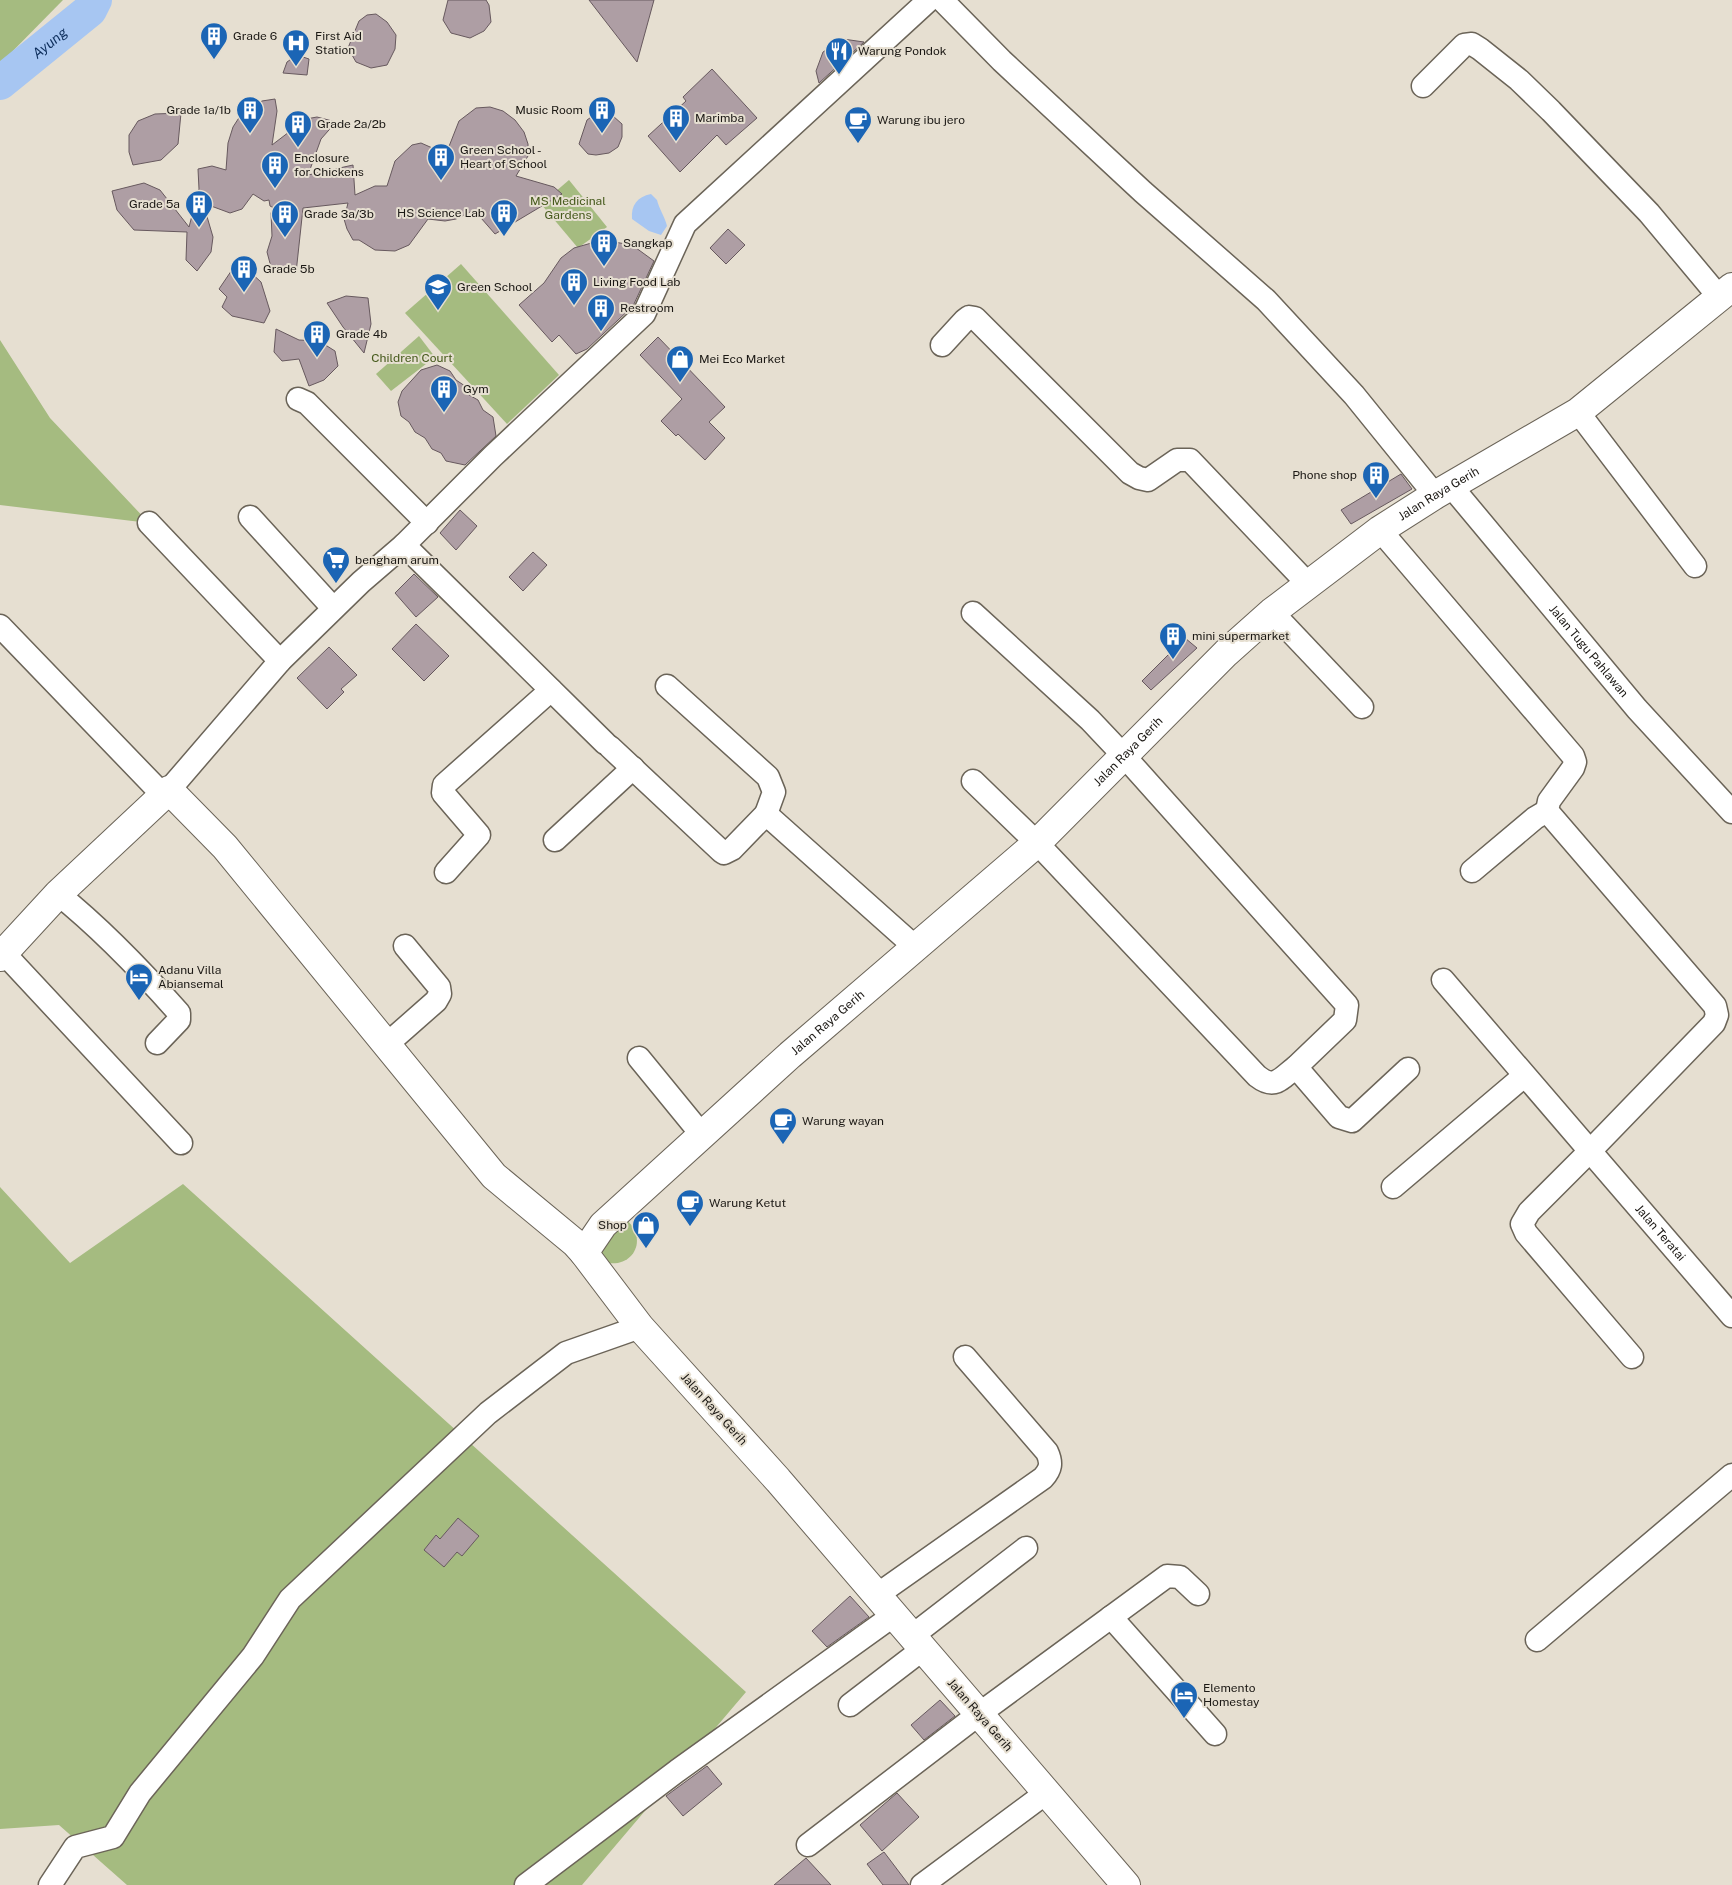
<svg xmlns="http://www.w3.org/2000/svg" width="1732" height="1885" viewBox="0 0 1732 1885" font-family="'Public Sans',sans-serif">
<style>
.green{fill:#a5bb80}
.water{fill:#a7c6f2}
.lines{fill:none;stroke-linecap:round;stroke-linejoin:round}
.river{stroke:#a7c6f2;stroke-width:34}
.building{fill:#ae9ea4;stroke:#67595e}
.street-casing{stroke:#6b6458;stroke-width:25}
.secondary-casing{stroke:#6b6458;stroke-width:30}
.street{stroke:#fff;stroke-width:22}
.secondary{stroke:#fff;stroke-width:28}
.labels{text-anchor:middle;dominant-baseline:central;stroke-width:4;stroke-linejoin:round;paint-order:stroke}
.poi-label{font-size:12px;fill:#1b1814;stroke:#e6dfd1;text-anchor:start}
.park-label{font-size:12px;fill:#465a1c;stroke:#e6dfd1}
.street-label{font-size:12px;fill:#1b1814;stroke:#e6dfd1}
.water-label{font-size:14px;font-style:italic;fill:#0d2e5c;stroke:#e6dfd1}
</style>
<rect width="100%" height="100%" fill="#e6dfd1"/>
<g class="green">
<polygon points="0,0 63,0 0,64"/>
<polygon points="569,180 607,227 578,248 541,204"/>
<polygon points="461,264 559,375 507,424 405,313"/>
<polygon points="419,336 435,357 391,391 376,374"/>
<polygon points="0,340 50,418 149,523 0,505"/>
<polygon points="183,1184 746,1692 582,1885 127,1885 59,1825 0,1829 0,1187 70,1263"/>
<path d="M621,1216c31,19 13,57 -21,45l-11,-28z"/>
</g>
<path class="water" d="M651,194l6,6c2,9 8,17 10,26l-6,9 -12,-4 -17,-12c-1,-14 5,-22 19,-25z"/>
<g class="lines">
<path class="river" id="s1" d="M0,83l90,-73 5,-10"/>
</g>
<g class="building">
<polygon points="448,0 486,0 489,5 491,22 484,31 470,38 451,33 443,20"/>
<polygon points="589,0 654,0 637,62"/>
<polygon points="376,14 387,22 396,35 395,49 387,65 371,68 356,62 348,48 359,21 367,15"/>
<polygon points="843,39 864,42 819,83 816,71 823,52"/>
<polygon points="297,55 309,59 307,75 283,73 287,62"/>
<polygon points="712,69 757,118 726,145 717,135 680,172 648,136 686,101 683,97"/>
<polygon points="275,99 277,111 272,145 306,119 317,117 336,122 321,139 308,175 353,165 355,195 375,186 387,186 395,161 412,145 421,143 446,154 459,121 476,108 490,107 503,111 515,120 524,132 528,144 528,156 516,176 554,187 562,194 495,234 474,210 456,219 445,221 428,219 409,245 395,251 375,250 359,240 353,240 347,229 344,219 348,203 303,208 296,273 271,267 267,252 272,236 271,213 274,208 270,206 269,200 264,201 253,194 242,209 230,213 203,203 213,237 211,252 197,271 186,260 187,232 134,230 117,210 112,191 144,183 160,190 189,227 199,189 198,169 212,166 226,170 228,143 233,127 242,113 262,101"/>
<polygon points="598,112 613,116 622,124 622,137 618,147 609,153 596,155 588,154 579,144 587,120"/>
<polygon points="181,113 178,144 161,160 133,165 129,152 129,135 138,121 155,114"/>
<polygon points="728,229 745,245 726,264 710,248"/>
<polygon points="602,240 632,245 654,261 633,306 587,349 576,354 559,335 552,342 519,305 544,283 561,258 574,248"/>
<polygon points="238,261 261,282 270,311 264,323 232,316 222,307 227,297 219,289"/>
<polygon points="346,296 368,298 371,324 364,353 343,327 327,303"/>
<polygon points="276,329 299,340 319,341 335,351 338,366 324,380 309,386 299,359 282,361 274,352"/>
<polygon points="658,337 725,407 709,422 725,438 705,460 678,434 676,436 661,421 682,399 640,355"/>
<polygon points="437,365 450,371 456,380 465,386 469,395 478,400 483,410 493,417 496,436 465,465 446,461 441,453 432,449 425,438 415,432 409,422 401,416 398,402 402,391 421,370"/>
<polygon points="1401,474 1412,489 1351,524 1341,510"/>
<polygon points="460,510 477,526 456,550 440,533"/>
<polygon points="533,552 547,565 523,591 509,577"/>
<polygon points="414,574 438,597 416,617 395,593"/>
<polygon points="416,624 449,656 424,681 392,649"/>
<polygon points="1185,638 1197,648 1151,690 1142,681"/>
<polygon points="329,647 357,675 341,689 344,692 327,709 297,678"/>
<polygon points="458,1518 479,1536 462,1556 457,1552 444,1567 424,1550 436,1535 440,1539"/>
<polygon points="850,1596 869,1617 827,1647 812,1631"/>
<polygon points="940,1700 955,1716 924,1740 911,1725"/>
<polygon points="707,1766 722,1784 683,1816 666,1796"/>
<polygon points="897,1793 919,1817 882,1851 860,1825"/>
<polygon points="884,1852 909,1885 883,1885 867,1864"/>
<polygon points="806,1858 831,1885 774,1885"/>
</g>
<g class="lines">
<g class="street-casing">
<g id="street">
<polyline points="942,0 1002,61 1143,192 1266,300 1354,395 1435,495"/>
<polyline points="1423,86 1464,45 1472,44 1480,49 1519,80 1551,111 1649,213 1720,298"/>
<polyline points="942,345 965,320 969,317 975,318 1130,473 1139,478 1148,480 1177,460 1190,460 1308,584"/>
<polyline points="298,399 307,403 427,523"/>
<polyline points="1578,412 1695,566"/>
<path id="s2" d="M1451,486l186,223 95,103"/>
<polyline points="250,517 333,608"/>
<polyline points="149,523 280,661"/>
<path id="s3" d="M1380,530l193,226 2,6 -2,6 -24,33 -2,10 168,195 2,9 -3,8 -124,128 142,165"/>
<polyline points="404,545 605,743"/>
<polyline points="1272,612 1362,707"/>
<polyline points="973,613 1090,720 1125,757 1347,1005 1345,1020 1296,1067 1339,1117 1352,1121 1408,1069"/>
<polyline points="0,626 163,795"/>
<polyline points="667,686 768,777 774,792 766,814"/>
<polyline points="610,747 721,851 724,853 732,849 766,814 914,946"/>
<path d="M973,781l64,62 220,233c18,14 23,3 39,-9"/>
<polyline points="169,790 280,661 361,582 404,545 493,456 644,314 685,224 929,0"/>
<polyline points="555,840 633,768"/>
<polyline points="1472,871 1535,818 1547,811"/>
<polyline points="446,872 479,835 443,793 444,785 551,690"/>
<path d="M58,894c45,36 83,76 121,119v7l-22,23"/>
<polyline points="0,949 181,1143"/>
<polyline points="1443,980 1590,1151 1529,1212 1522,1224 1526,1233 1632,1357"/>
<polyline points="386,1045 436,1001 440,994 439,987 405,946"/>
<polyline points="639,1058 702,1135"/>
<polyline points="1393,1187 1524,1076"/>
<path d="M877,1595l166,-117c8,-9 9,-15 4,-26l-82,-95"/>
<polyline points="1111,1617 1215,1734"/>
<polyline points="912,1636 1026,1548"/>
<polyline points="1537,1640 1732,1475"/>
<polyline points="850,1705 923,1649"/>
<polyline points="808,1845 979,1714 1167,1576 1180,1577 1198,1594"/>
<polyline points="50,1885 75,1847 113,1837 140,1793 253,1656 290,1599 488,1413 566,1353 640,1327"/>
<polyline points="526,1885 677,1771 894,1615"/>
<polyline points="922,1885 1046,1793"/>
</g>
</g>
<g class="secondary-casing">
<g id="secondary">
<polyline points="0,957 58,894 169,790 225,847 494,1176 575,1243 584,1253"/>
<path id="s4" d="M1126,1885l-348,-405 -138,-153 -56,-74 19,-28 187,-170 247,-212 189,-190 46,-41 108,-82 55,-35 143,-83 154,-125"/>
</g>
</g>
<use href="#street" class="street"/>
<use href="#secondary" class="secondary"/>
</g>
<defs>
<g id="building-pin" transform="scale(1.4375)"><path d="M0 17L-7.5 6A9.5 9.5 0 1 1 7.5 6Z" fill="#1b65b5" stroke="#e6dfd1"/><path d="M-4-6H4V6H1V3H-1V6H-4ZM-2.5-4.3h1.7v1.8h-1.7ZM.8-4.3h1.7v1.8H.8ZM-2.5-1h1.7V.8h-1.7ZM.8-1h1.7V.8H.8Z" fill="#fff"/></g>
<g id="hospital-pin" transform="scale(1.4375)"><path d="M0 17L-7.5 6A9.5 9.5 0 1 1 7.5 6Z" fill="#1b65b5" stroke="#e6dfd1"/><path d="M-5-5h3v3.5h4V-5h3V5h-3V1.5h-4V5h-3Z" fill="#fff"/></g>
<g id="restaurant-pin" transform="scale(1.4375)"><path d="M0 17L-7.5 6A9.5 9.5 0 1 1 7.5 6Z" fill="#1b65b5" stroke="#e6dfd1"/><path d="M-5-6h1v4h1v-4h1v4h1v-4h1v5L-1.5 .5V6h-2V.5L-5-1ZM5-6V6H3V1.5H1.5Q1.5-4 5-6Z" fill="#fff"/></g>
<g id="cafe-pin" transform="scale(1.4375)"><path d="M0 17L-7.5 6A9.5 9.5 0 1 1 7.5 6Z" fill="#1b65b5" stroke="#e6dfd1"/><path d="M-5.5-4.5H6V0H3Q3 3.5 0 3.5H-2.5Q-5.5 3.5-5.5 0ZM3-3.2v2h1.7v-2ZM-6 4.5H4V6H-6Z" fill="#fff"/></g>
<g id="school-pin" transform="scale(1.4375)"><path d="M0 17L-7.5 6A9.5 9.5 0 1 1 7.5 6Z" fill="#1b65b5" stroke="#e6dfd1"/><path d="M0-5L7-2L0 1L-7-2ZM-4 1L0 2.5L4 1V4Q0 6-4 4Z" fill="#fff"/></g>
<g id="shop-pin" transform="scale(1.4375)"><path d="M0 17L-7.5 6A9.5 9.5 0 1 1 7.5 6Z" fill="#1b65b5" stroke="#e6dfd1"/><path d="M-5-2.5h2.3a2.7 3.5 0 0 1 5.4 0H5L5.5 6h-11ZM-1.5-2.5h3a1.5 2.3 0 0 0-3 0Z" fill="#fff"/></g>
<g id="supermarket-pin" transform="scale(1.4375)"><path d="M0 17L-7.5 6A9.5 9.5 0 1 1 7.5 6Z" fill="#1b65b5" stroke="#e6dfd1"/><path d="M-6-5.5h2.5l.6 2H6L4.5 2H-2.5L-4.4-4H-6ZM-1.5 3.2a1.3 1.3 0 1 0 .1 0ZM3 3.2a1.3 1.3 0 1 0 .1 0Z" fill="#fff"/></g>
<g id="hotel-pin" transform="scale(1.4375)"><path d="M0 17L-7.5 6A9.5 9.5 0 1 1 7.5 6Z" fill="#1b65b5" stroke="#e6dfd1"/><path d="M-6-4.5h1.5V1H6V5H4.5V3h-9V5H-6ZM-4 0a1.8 1.8 0 1 1 3.6 0ZM.5 0V-2.5h3Q6-2.5 6 0Z" fill="#fff"/></g>
</defs>
<g fill-rule="evenodd">
<use href="#building-pin" x="214" y="36"/>
<use href="#hospital-pin" x="296" y="43"/>
<use href="#restaurant-pin" x="839" y="51"/>
<use href="#building-pin" x="250" y="110"/>
<use href="#building-pin" x="602" y="110"/>
<use href="#building-pin" x="676" y="118"/>
<use href="#cafe-pin" x="858" y="120"/>
<use href="#building-pin" x="298" y="124"/>
<use href="#building-pin" x="441" y="157"/>
<use href="#building-pin" x="275" y="165"/>
<use href="#building-pin" x="199" y="204"/>
<use href="#building-pin" x="504" y="213"/>
<use href="#building-pin" x="285" y="214"/>
<use href="#building-pin" x="604" y="243"/>
<use href="#building-pin" x="244" y="269"/>
<use href="#building-pin" x="574" y="282"/>
<use href="#school-pin" x="438" y="287"/>
<use href="#building-pin" x="601" y="308"/>
<use href="#building-pin" x="317" y="334"/>
<use href="#shop-pin" x="680" y="359"/>
<use href="#building-pin" x="444" y="389"/>
<use href="#building-pin" x="1376" y="475"/>
<use href="#supermarket-pin" x="336" y="560"/>
<use href="#building-pin" x="1173" y="636"/>
<use href="#hotel-pin" x="139" y="977"/>
<use href="#cafe-pin" x="783" y="1121"/>
<use href="#cafe-pin" x="690" y="1203"/>
<use href="#shop-pin" x="646" y="1225"/>
<use href="#hotel-pin" x="1184" y="1695"/>
</g>
<g class="labels">
<g class="poi-label">
<text x="233" y="36">Grade 6</text>
<text x="315" y="36">First Aid<tspan x="315" dy="14">Station</tspan></text>
<text x="858" y="51">Warung Pondok</text>
<text x="231" y="110" text-anchor="end">Grade 1a/1b</text>
<text x="583" y="110" text-anchor="end">Music Room</text>
<text x="695" y="118">Marimba</text>
<text x="877" y="120">Warung ibu jero</text>
<text x="317" y="124">Grade 2a/2b</text>
<text x="460" y="150">Green School -<tspan x="460" dy="14">Heart of School</tspan></text>
<text x="294" y="158">Enclosure<tspan x="294" dy="14">for Chickens</tspan></text>
<text x="180" y="204" text-anchor="end">Grade 5a</text>
<text x="485" y="213" text-anchor="end">HS Science Lab</text>
<text x="304" y="214">Grade 3a/3b</text>
<text x="623" y="243">Sangkap</text>
<text x="263" y="269">Grade 5b</text>
<text x="593" y="282">Living Food Lab</text>
<text x="457" y="287">Green School</text>
<text x="620" y="308">Restroom</text>
<text x="336" y="334">Grade 4b</text>
<text x="699" y="359">Mei Eco Market</text>
<text x="463" y="389">Gym</text>
<text x="1357" y="475" text-anchor="end">Phone shop</text>
<text x="355" y="560">bengham arum</text>
<text x="1192" y="636">mini supermarket</text>
<text x="158" y="970">Adanu Villa<tspan x="158" dy="14">Abiansemal</tspan></text>
<text x="802" y="1121">Warung wayan</text>
<text x="709" y="1203">Warung Ketut</text>
<text x="627" y="1225" text-anchor="end">Shop</text>
<text x="1203" y="1688">Elemento<tspan x="1203" dy="14">Homestay</tspan></text>
</g>
<g class="park-label">
<text x="568" y="201">MS Medicinal<tspan x="568" dy="14">Gardens</tspan></text>
<text x="412" y="358">Children Court</text>
</g>
<g class="street-label">
<text stroke="none"><textPath href="#s4" startOffset="1979">Jalan Raya Gerih</textPath></text>
<text stroke="none"><textPath href="#s2" startOffset="215">Jalan Tugu Pahlawan</textPath></text>
<text stroke="none"><textPath href="#s4" startOffset="1574">Jalan Raya Gerih</textPath></text>
<text stroke="none"><textPath href="#s4" startOffset="1169">Jalan Raya Gerih</textPath></text>
<text stroke="none"><textPath href="#s3" startOffset="922">Jalan Teratai</textPath></text>
<text transform="translate(714 1409) rotate(48)">Jalan Raya Gerih</text>
<text transform="translate(980 1715) rotate(49)">Jalan Raya Gerih</text>
</g>
<g class="water-label">
<text stroke="none"><textPath href="#s1" startOffset="64">Ayung</textPath></text>
</g>
</g>
</svg>
